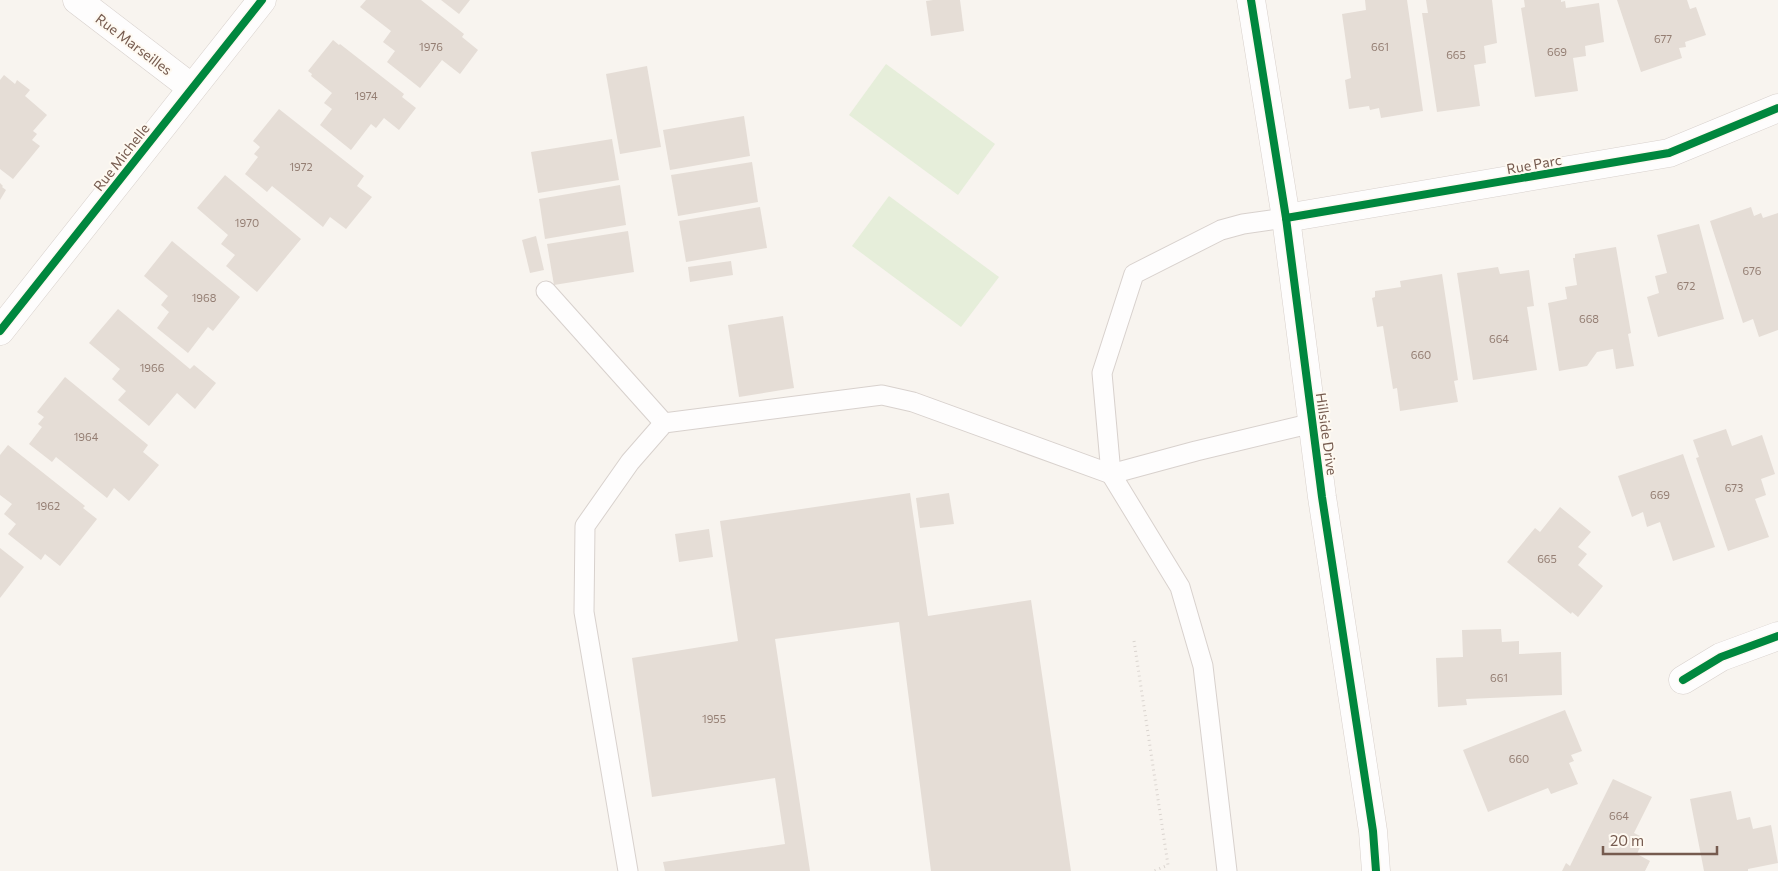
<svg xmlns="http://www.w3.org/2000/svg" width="1778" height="871" viewBox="0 0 1778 871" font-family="Commissioner,sans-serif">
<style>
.green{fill:#e6eeda}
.building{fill:#e5ddd6}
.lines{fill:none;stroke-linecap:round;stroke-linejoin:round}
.lane-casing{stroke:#d8d1cd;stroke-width:21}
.street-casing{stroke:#d8d1cd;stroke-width:29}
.secondary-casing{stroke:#d8d0cb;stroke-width:29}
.path{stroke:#dad4cf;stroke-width:3;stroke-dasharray:1 4;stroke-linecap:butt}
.lane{stroke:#fefdfd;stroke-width:19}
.street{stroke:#fefdfd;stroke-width:28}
.secondary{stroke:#fefdfd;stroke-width:28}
.cycleway-casing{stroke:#fef9f1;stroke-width:11}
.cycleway{stroke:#00873e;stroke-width:8}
.labels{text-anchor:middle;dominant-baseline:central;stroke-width:4;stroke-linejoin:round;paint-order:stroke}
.number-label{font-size:11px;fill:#947e73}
.street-label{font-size:14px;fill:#765b4f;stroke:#fef9f1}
</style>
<rect width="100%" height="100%" fill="#f8f4ef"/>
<g class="green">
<polygon points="886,64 995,144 958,195 849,115"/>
<polygon points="889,196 999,277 961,327 852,246"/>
</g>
<g class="building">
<polygon points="366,0 421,0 464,34 462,37 478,50 460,74 442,60 420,88 387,62 395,51 383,42 391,31 360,7"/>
<polygon points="441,0 470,0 459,14"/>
<polygon points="933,0 960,0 964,31 931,36 926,1"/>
<polygon points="1365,0 1407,0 1423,111 1381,118 1379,108 1370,110 1369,106 1349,109 1345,80 1351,78 1342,14 1366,10"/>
<polygon points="1426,0 1492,0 1497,43 1484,46 1486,63 1474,65 1480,106 1437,112 1422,13 1428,13"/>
<polygon points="1524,0 1561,0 1561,2 1565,1 1566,8 1599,3 1604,42 1585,46 1586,56 1573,58 1578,91 1535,97 1521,8 1525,7"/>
<polygon points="1617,0 1687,0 1690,9 1696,7 1706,35 1685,42 1686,47 1679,48 1682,58 1641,72"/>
<polygon points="333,40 339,45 340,44 404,94 402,97 416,108 399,130 384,118 376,128 371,124 351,150 320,125 332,109 324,103 332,93 311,76 312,74 308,71"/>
<polygon points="647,66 661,147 620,154 606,74"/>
<polygon points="4,75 15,84 17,80 30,90 25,96 47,115 33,131 37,134 32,140 40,146 13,179 0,169 0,80"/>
<polygon points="279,109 364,176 357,186 372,197 346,229 330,217 323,227 272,186 267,192 245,174 258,157 254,154 260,147 253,141"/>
<polygon points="744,116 750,156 670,170 663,130"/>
<polygon points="612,139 619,180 538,193 531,152"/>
<polygon points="752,162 758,202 678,216 671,175"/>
<polygon points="225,175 301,239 257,292 226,266 235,255 221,244 228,235 197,208"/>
<polygon points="0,183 3,186 2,187 6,190 0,200"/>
<polygon points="620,185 626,225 545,239 539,199"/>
<polygon points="760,207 767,248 686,262 679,221"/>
<polygon points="1751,207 1754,216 1761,213 1763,218 1778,213 1778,330 1759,337 1753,319 1743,323 1710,221"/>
<polygon points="1699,224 1724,319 1658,337 1647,297 1659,293 1655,276 1667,273 1657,235"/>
<polygon points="628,231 634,272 554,285 547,244"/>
<polygon points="536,236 544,270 530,273 522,240"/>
<polygon points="172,241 240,297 213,331 208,327 188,353 157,328 169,312 161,305 168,296 144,276"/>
<polygon points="1616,247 1631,333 1628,334 1634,366 1616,369 1613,349 1597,352 1587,366 1559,371 1548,303 1567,299 1565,287 1577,285 1573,258 1575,258 1575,254"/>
<polygon points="731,261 733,275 690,282 688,267"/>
<polygon points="1498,267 1500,274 1529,270 1534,306 1527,307 1537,370 1473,380 1457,273"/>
<polygon points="1442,274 1458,380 1454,381 1458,402 1400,411 1397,388 1393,389 1383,326 1377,327 1372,298 1375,297 1375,291 1401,287 1400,281"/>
<polygon points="118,309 190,369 194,365 216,383 195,409 177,393 149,426 118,400 126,391 112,379 120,369 89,343"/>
<polygon points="783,316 794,388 739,397 728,325"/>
<polygon points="65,377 148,445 143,452 159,465 129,501 114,488 107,498 56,457 52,462 29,444 42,427 38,424 44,417 37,412"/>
<polygon points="1726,429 1732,446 1762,435 1775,474 1761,479 1766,495 1755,499 1769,537 1728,551 1696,458 1699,457 1693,440"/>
<polygon points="8,445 85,506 83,508 97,519 60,566 45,554 41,560 8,534 16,524 4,514 12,504 0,495 0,455"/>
<polygon points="1683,454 1715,547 1673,561 1660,522 1647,527 1643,512 1632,517 1618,476"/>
<polygon points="910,493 928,616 1031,600 1071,871 931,871 899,622 775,639 810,871 665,871 663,862 785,844 775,778 652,797 632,658 738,641 720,521"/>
<polygon points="949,493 954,524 920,528 916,498"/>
<polygon points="1560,507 1591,532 1578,547 1587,554 1578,565 1603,586 1578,617 1572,612 1571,614 1507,562 1535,528 1540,532"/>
<polygon points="709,529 713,557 679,562 675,534"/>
<polygon points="0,548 24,567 0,598"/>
<polygon points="1501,629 1502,642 1519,641 1519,654 1561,652 1562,695 1466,699 1467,705 1438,707 1436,658 1463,657 1462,630"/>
<polygon points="1565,710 1582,751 1571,755 1574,761 1569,763 1578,784 1551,794 1548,788 1488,812 1463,750"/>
<polygon points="1613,779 1652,797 1634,833 1644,838 1637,854 1650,861 1645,871 1562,871 1566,863 1570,866"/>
<polygon points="1731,791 1737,820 1750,817 1753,829 1771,825 1778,863 1748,869 1748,871 1704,871 1690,799"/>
</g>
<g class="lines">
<g class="lane-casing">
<g id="lane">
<polyline points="546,291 664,423"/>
<polyline points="628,871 584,612 585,526 630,462 664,423 882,395 913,402 1111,474 1196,451 1313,423"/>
<polyline points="1227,871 1203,666 1180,587 1111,474 1102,373 1134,274 1221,230 1243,224 1286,218"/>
</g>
</g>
<g class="street-casing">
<g id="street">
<polyline points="77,0 192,88"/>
<polyline points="1286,218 1669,153 1778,108"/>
<polyline points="0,331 262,0"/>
<polyline points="1683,680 1721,657 1778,636"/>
</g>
</g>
<g class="secondary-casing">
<polyline id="secondary" points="1251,0 1286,218 1322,497 1373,831 1376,871"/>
</g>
<polyline class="path" points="1134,641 1168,865 1154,871"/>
<use href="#lane" class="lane"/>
<use href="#street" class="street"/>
<use href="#secondary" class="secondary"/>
<g class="cycleway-casing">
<g id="cycleway">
<polyline points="1251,0 1286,218 1322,497 1373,831 1376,871"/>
<polyline points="1286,218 1669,153 1778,108"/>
<polyline points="0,331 262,0"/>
<polyline points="1683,680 1721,657 1778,636"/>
</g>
</g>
<use href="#cycleway" class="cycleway"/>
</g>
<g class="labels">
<g class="number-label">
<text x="1663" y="38">677</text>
<text x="431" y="46">1976</text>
<text x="1380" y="46">661</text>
<text x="1557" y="51">669</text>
<text x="1456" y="54">665</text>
<text x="366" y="95">1974</text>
<text x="301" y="166">1972</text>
<text x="247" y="222">1970</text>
<text x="1752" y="270">676</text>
<text x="1686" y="285">672</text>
<text x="204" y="297">1968</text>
<text x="1589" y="318">668</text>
<text x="1499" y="338">664</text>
<text x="1421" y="354">660</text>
<text x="152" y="367">1966</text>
<text x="86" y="436">1964</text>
<text x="1734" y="487">673</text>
<text x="1660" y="494">669</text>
<text x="48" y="505">1962</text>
<text x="1547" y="558">665</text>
<text x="1499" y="677">661</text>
<text x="714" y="718">1955</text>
<text x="1519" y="758">660</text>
<text x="1619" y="815">664</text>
</g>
<g class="street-label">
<text transform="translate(134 44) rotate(37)">Rue Marseilles</text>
<text transform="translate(121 157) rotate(-52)">Rue Michelle</text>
<text transform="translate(1534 164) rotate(-10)">Rue Parc</text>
<text transform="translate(1327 434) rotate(82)">Hillside Drive</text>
</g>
</g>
<path d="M1603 846v8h114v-8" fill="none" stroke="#765b4f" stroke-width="2.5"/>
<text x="1610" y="846" font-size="15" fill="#765b4f" stroke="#fef9f1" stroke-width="4" paint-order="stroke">20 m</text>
</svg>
